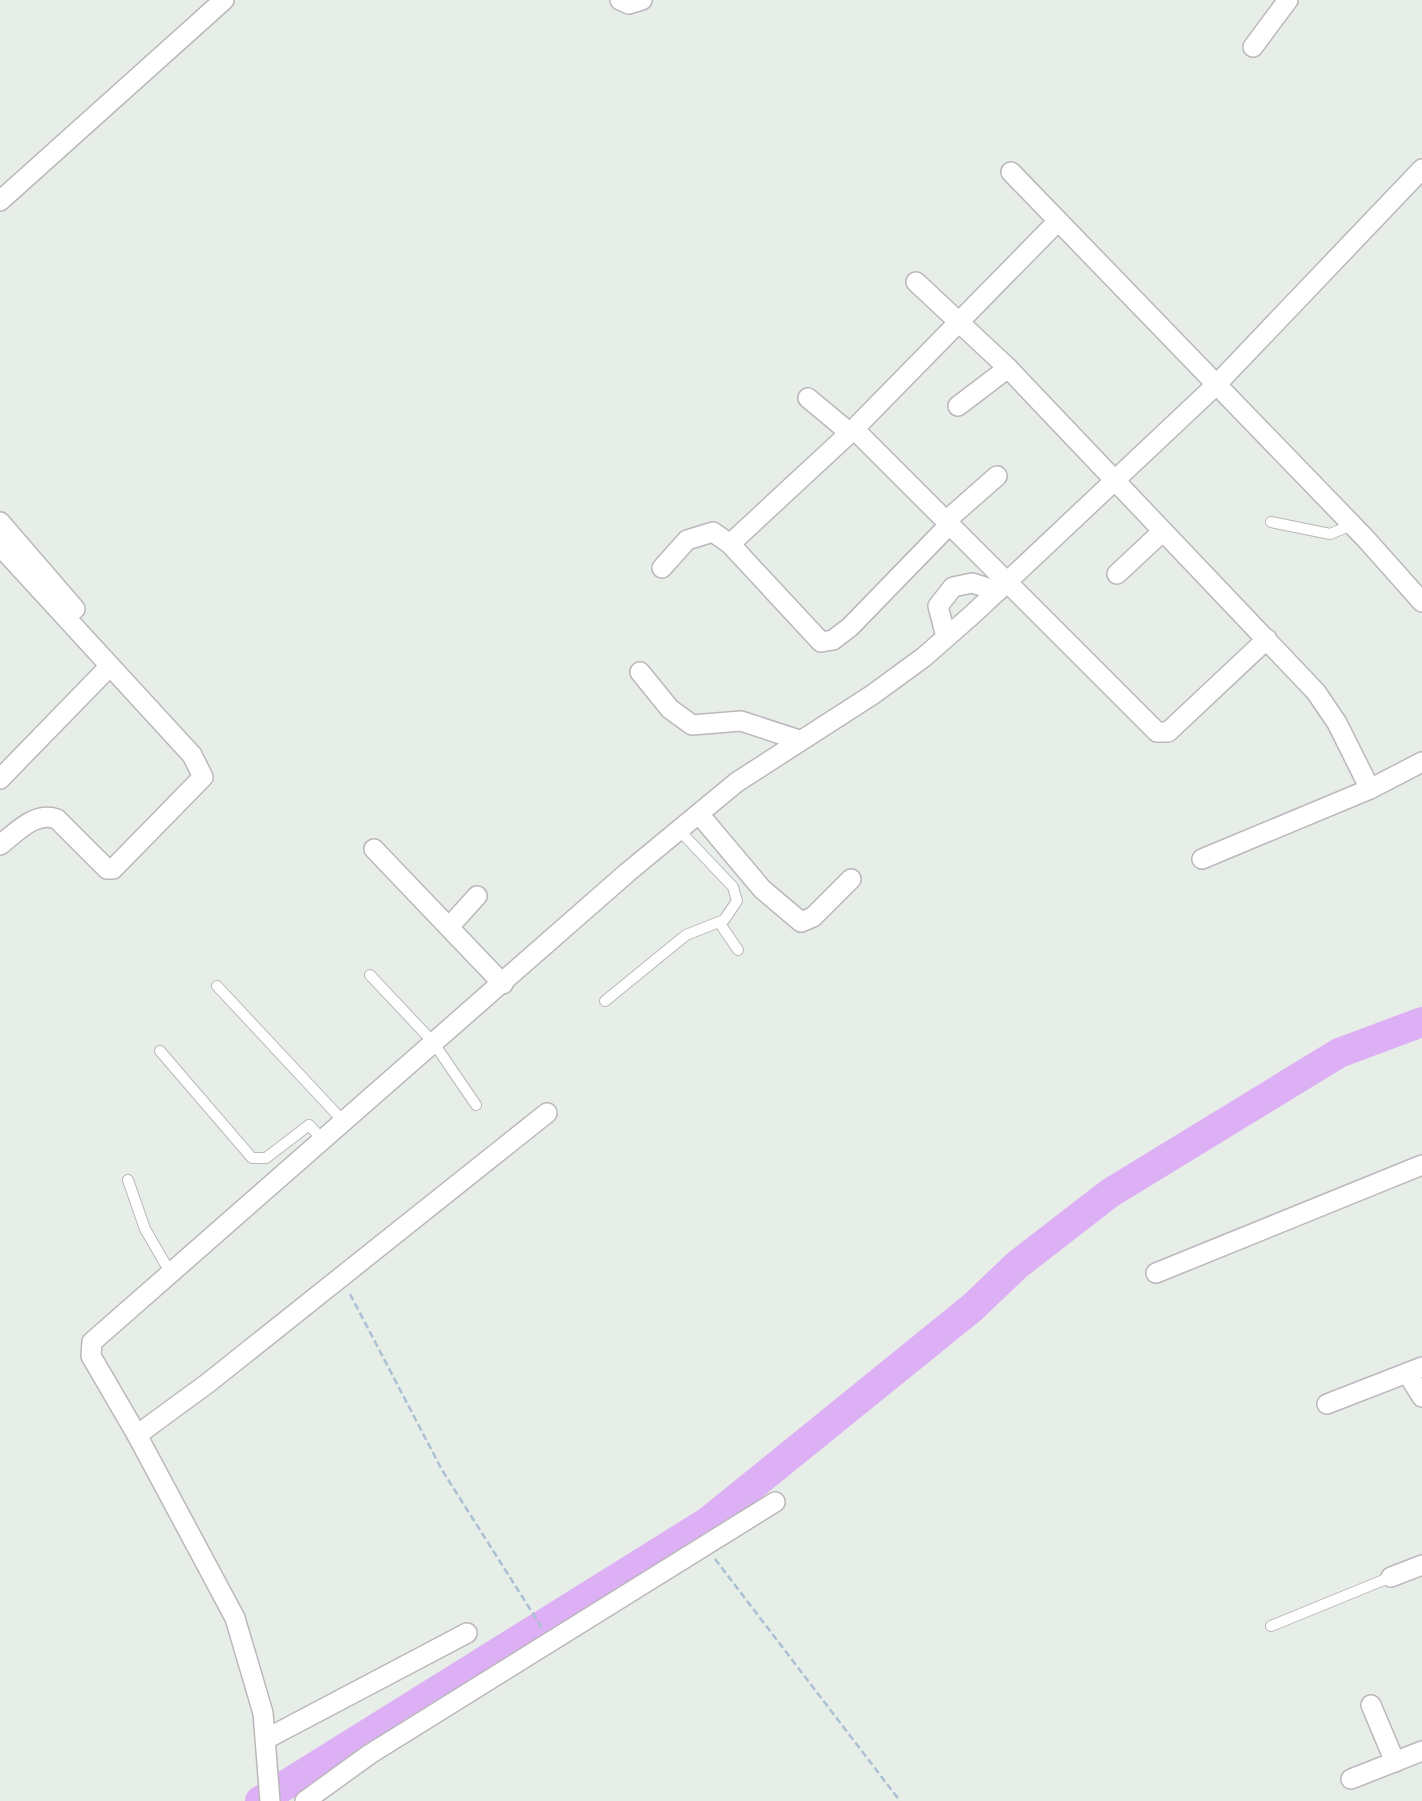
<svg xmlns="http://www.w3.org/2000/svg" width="1422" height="1801" viewBox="0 0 1422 1801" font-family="Mulish,sans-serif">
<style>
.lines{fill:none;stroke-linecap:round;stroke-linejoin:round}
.river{stroke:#ddb0f5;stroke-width:30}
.lane-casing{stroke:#bbb7bc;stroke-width:12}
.street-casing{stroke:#bbb7bc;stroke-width:22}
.path{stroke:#abc0d3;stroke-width:2.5;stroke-dasharray:7 3.5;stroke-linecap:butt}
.lane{stroke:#fff;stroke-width:10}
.street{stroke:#fff;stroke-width:19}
</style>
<rect width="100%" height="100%" fill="#e7eee7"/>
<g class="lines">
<polyline class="river" points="260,1801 709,1521 973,1307 1017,1265 1110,1193 1339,1053 1422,1022"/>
<g class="lane-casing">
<g id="lane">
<polyline points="1271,522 1330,534 1352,525"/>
<polyline points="719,922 738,950"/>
<polyline points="370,975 433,1042 476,1105"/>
<polyline points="217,986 344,1122"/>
<polyline points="605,1001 686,935 724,920 737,901 733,887 680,831"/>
<polyline points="160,1051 252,1158 266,1158 309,1125 323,1140"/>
<polyline points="128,1180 145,1229 170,1272"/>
<polyline points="1271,1626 1391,1577"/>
</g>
</g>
<g class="street-casing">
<g id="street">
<polyline points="620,0 629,4 642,0"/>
<polyline points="1253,47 1288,0"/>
<polyline points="1011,172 1365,538 1422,602"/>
<polyline points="0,201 224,0"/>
<polyline points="916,282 1008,368 1316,692 1337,723 1370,789"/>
<polyline points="808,398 850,433"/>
<polyline points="958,406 1008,368"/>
<polyline points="854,429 1157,732 1168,732 1267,639"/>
<polyline points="947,520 997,476"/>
<polyline points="0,522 75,609"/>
<polyline points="730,544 854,429 1057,222"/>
<path d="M0,546l192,209 11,22 -90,92h-6l-50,-50c-22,-8 -40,13 -57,26"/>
<polyline points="662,568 687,540 713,532 730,544 821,642 833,640 850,627 951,523"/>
<polyline points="1117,574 1163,531"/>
<polyline points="946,637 938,606 953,587 972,583 998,591"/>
<polyline points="640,672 670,709 692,725 741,721 799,740"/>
<polyline points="0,779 110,666"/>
<polyline points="699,814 762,889 801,922 813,917 851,879"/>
<polyline points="374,849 503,984"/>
<polyline points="1202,859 1370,789 1422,762"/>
<polyline points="449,927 477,896"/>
<polyline points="1156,1273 1422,1165"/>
<polyline points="1407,1373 1422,1397"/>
<polyline points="1327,1404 1422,1367"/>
<polyline points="137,1435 208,1383 547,1113"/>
<polyline points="1391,1577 1422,1565"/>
<polyline points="1371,1705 1395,1762"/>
<polyline points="266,1739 467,1633"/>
<polyline points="1351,1779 1422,1751"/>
<polyline points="270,1801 263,1713 235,1618 137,1435 91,1356 92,1342 628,872 737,782 872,695 924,657 973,614 1216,385 1422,169"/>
<polyline points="305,1801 370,1754 775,1502"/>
</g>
</g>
<g class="path">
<polyline points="350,1294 442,1470 542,1628"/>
<polyline points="715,1559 900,1801"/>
</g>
<use href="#lane" class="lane"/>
<use href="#street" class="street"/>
</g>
</svg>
